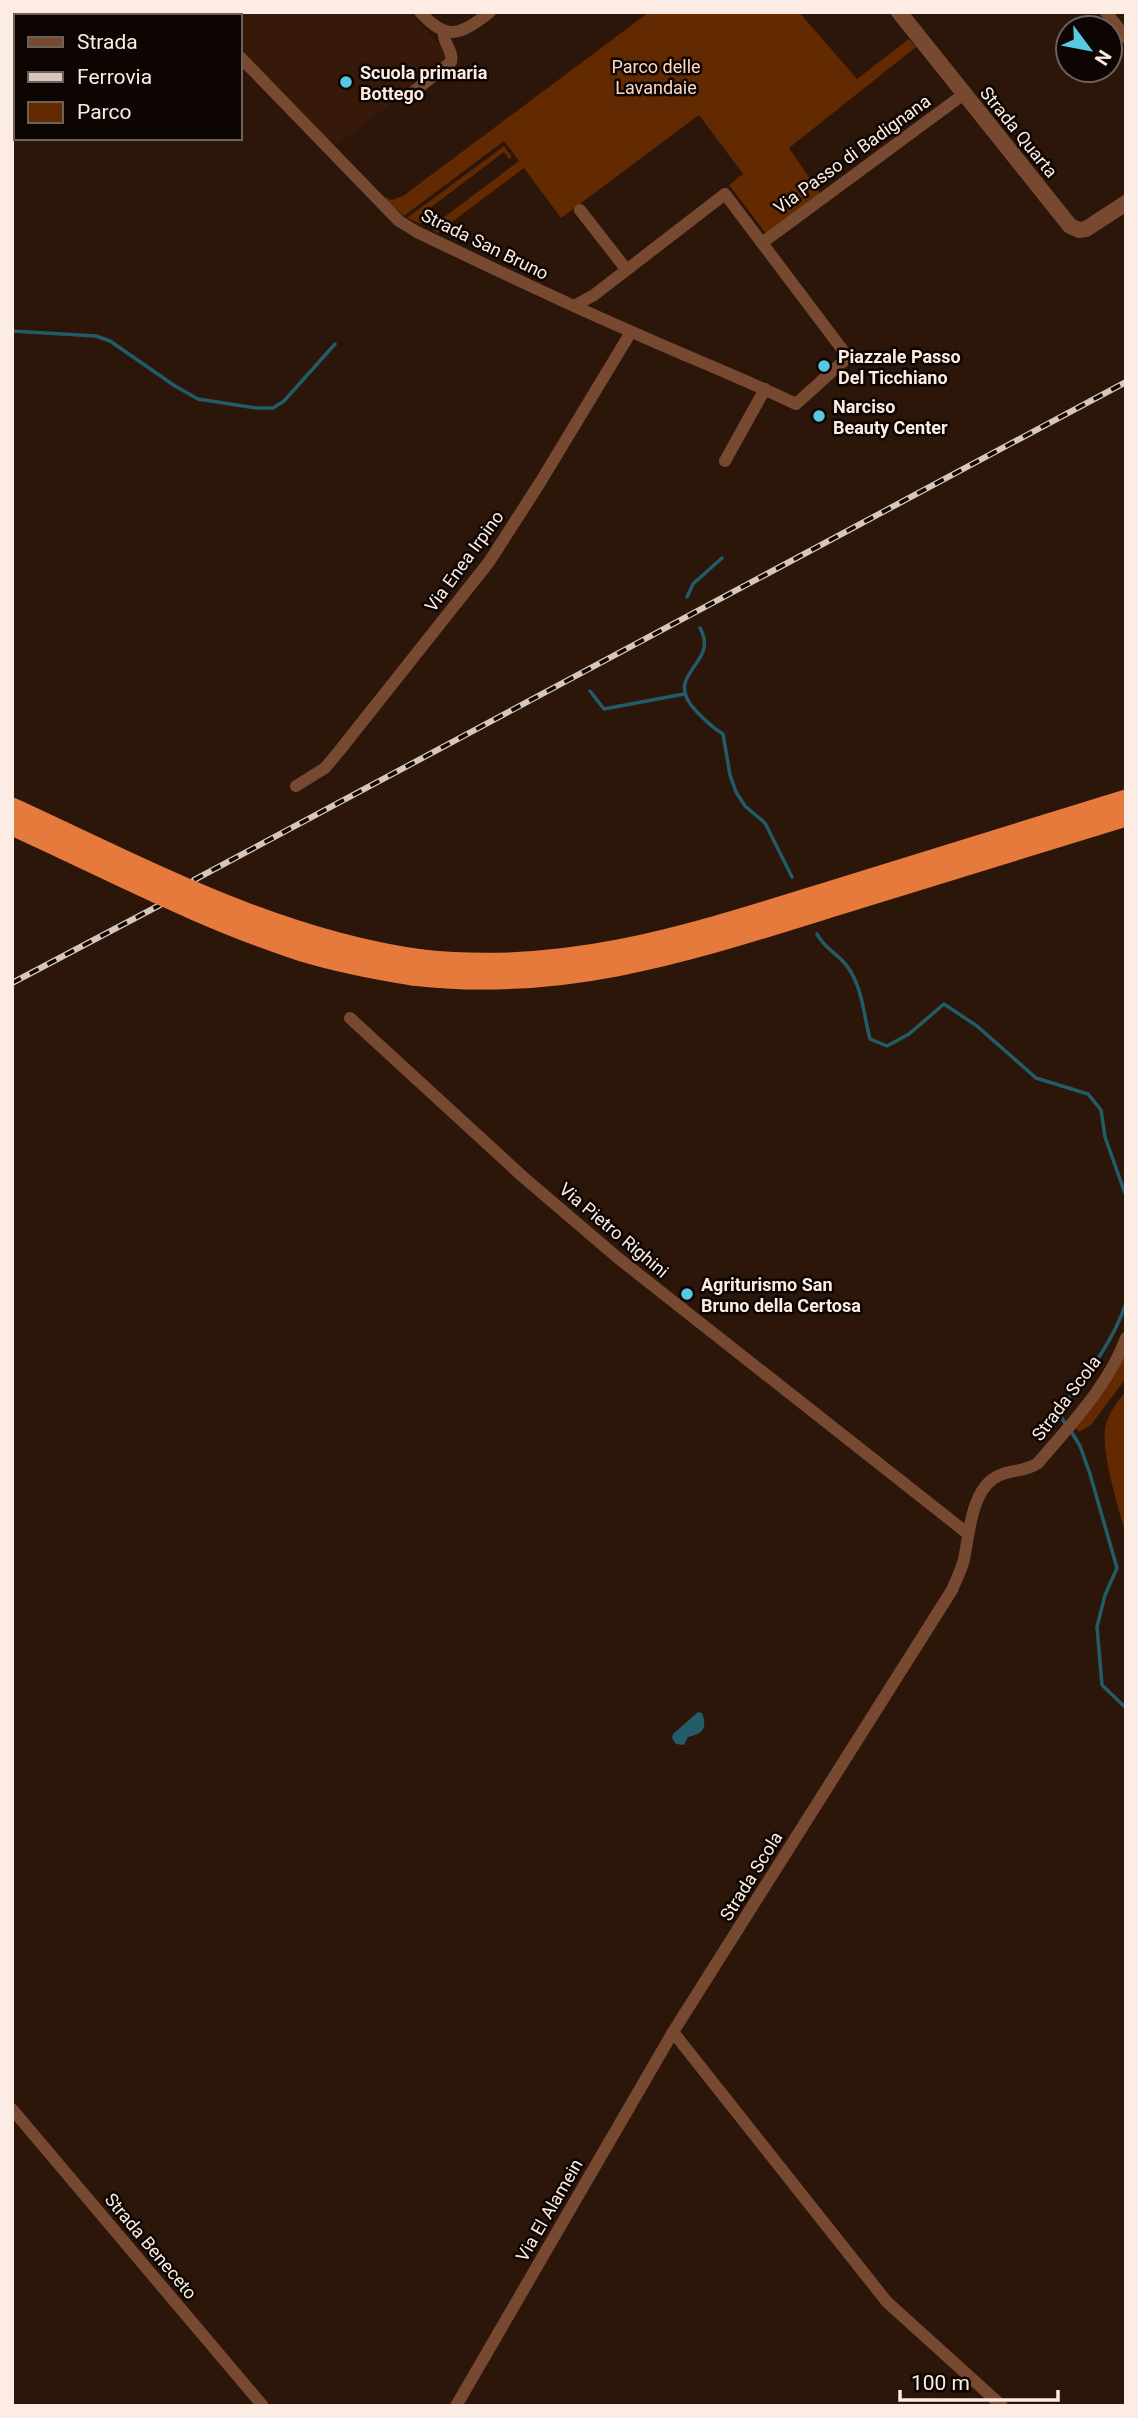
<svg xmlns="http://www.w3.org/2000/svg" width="1138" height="2418" viewBox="0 0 1138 2418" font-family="Roboto,sans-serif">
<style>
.built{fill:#361909}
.green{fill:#632901}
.water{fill:#225c69}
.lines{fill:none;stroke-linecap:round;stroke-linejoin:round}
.stream{stroke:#225c69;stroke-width:3.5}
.minor{stroke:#774930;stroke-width:12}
.tertiary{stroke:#774930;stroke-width:16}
.trunk{stroke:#e67a3c;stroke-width:21}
.rail-casing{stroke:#d8c6bd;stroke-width:6}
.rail{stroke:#0d0502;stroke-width:3.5;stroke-dasharray:10;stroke-linecap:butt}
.trunk-bridge{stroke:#e67a3c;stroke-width:21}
.poi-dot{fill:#57c9e2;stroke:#0d0502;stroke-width:2.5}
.labels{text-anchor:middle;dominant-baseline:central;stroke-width:5;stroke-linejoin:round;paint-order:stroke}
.park-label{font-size:18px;fill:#fed5c1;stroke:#0d0502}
.poi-label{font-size:18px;font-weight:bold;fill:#fdece4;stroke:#0d0502;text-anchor:start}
.street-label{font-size:18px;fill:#fdece4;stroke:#0d0502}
</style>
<rect width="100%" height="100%" fill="#2c1509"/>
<polygon class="built" points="205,12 409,12 442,47 447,58 442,65 334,147 240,49 240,16 208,16"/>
<g class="green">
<polygon points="649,12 799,12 857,79 909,39 916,47 789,148 820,194 767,235 729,185 743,174 699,115 561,218 524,168 437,233 431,227 519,161 504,141 404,216 380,195 391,200 403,196"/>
<polygon points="504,146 512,157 509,159 504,152 422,214 426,221 421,224 407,218"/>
<polygon points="1126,1351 1126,1378 1091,1425 1079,1432 1073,1426"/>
<path d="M1126,1391v144c-7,-26 -27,-87 -20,-111 4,-13 12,-23 20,-33z"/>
</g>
<path class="water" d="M698,1712l4,1c6,16 0,21 -14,24l-4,8 -8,-1 -4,-6 1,-4z"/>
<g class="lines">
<g class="stream">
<polyline points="12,331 96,336 110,341 175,386 198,399 256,408 273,408 284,401 335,344"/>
<polyline points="687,597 693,584 722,558"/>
<path d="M700,628c21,37 -41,45 -3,84 9,9 15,16 26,22l7,41 6,17 9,14 20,17 27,54"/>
<polyline points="590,691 604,709 684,694"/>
<path d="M817,934c7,14 20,19 30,32 16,22 16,47 23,73l17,7 22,-12 35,-30 33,22 59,52 52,16 13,16 4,27 21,59"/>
<path d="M1066,1425l-8,-13c27,-35 54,-67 68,-109"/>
<polyline points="1071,1431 1080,1446 1090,1474 1117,1568 1105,1595 1097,1627 1102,1685 1126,1708"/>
</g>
<g class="minor">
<polyline points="197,12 200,16"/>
<path d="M420,12c28,30 40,23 70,0"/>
<polyline points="1106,12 1126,38"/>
<polyline points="82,16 85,12"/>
<path d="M240,57l159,164 18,11c71,34 141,68 213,99 55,25 112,47 166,73l52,-47 -123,-163 -131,101 -20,11"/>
<path d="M408,96l43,-34c3,-12 -9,-19 -7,-30"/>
<polyline points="580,210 626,269"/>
<polyline points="762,243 964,94"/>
<polyline points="725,461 765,389"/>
<polyline points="296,786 325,768 340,750 489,562 541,481 631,332"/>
<polyline points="350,1018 522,1176 618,1258 967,1533"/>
<polyline points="12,2109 263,2406"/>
<polyline points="456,2406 673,2032"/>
<path d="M1002,2406l-115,-104 -214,-270 279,-442c4,-10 10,-21 12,-31 5,-23 7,-65 29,-80 13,-10 31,-6 45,-16 33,-39 70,-77 88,-125"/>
</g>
<polyline class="tertiary" points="899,12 1070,226 1079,230 1086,229 1126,203"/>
<g class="trunk">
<path d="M422,960c148,16 271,-26 410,-69 98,-30 196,-60 294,-91"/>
<path d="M412,975c154,18 280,-25 425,-70 96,-29 192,-59 289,-89"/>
</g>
<g class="rail-casing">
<g id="rail">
<polyline points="194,880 1126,382"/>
<polyline points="12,983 160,905"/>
</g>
</g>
<use href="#rail" class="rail"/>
<g class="trunk-bridge">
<path d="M12,808c133,61 263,132 410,152"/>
<path d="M12,825c95,43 190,94 290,126 36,11 73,18 110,24"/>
</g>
</g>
<g class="poi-dot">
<circle cx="346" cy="82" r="7"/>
<circle cx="824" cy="366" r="7"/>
<circle cx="819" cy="416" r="7"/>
<circle cx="687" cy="1294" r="7"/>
</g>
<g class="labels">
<g class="park-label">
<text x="656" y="66">Parco delle<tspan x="656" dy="21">Lavandaie</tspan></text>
</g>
<g class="poi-label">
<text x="360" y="72">Scuola primaria<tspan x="360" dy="21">Bottego</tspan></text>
<text x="838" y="356">Piazzale Passo<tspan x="838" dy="21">Del Ticchiano</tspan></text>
<text x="833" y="406">Narciso<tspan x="833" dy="21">Beauty Center</tspan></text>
<text x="701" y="1284">Agriturismo San<tspan x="701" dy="21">Bruno della Certosa</tspan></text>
</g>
<g class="street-label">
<text transform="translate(1019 132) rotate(51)">Strada Quarta</text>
<text transform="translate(852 154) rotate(-36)">Via Passo di Badignana</text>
<text transform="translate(485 244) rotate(26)">Strada San Bruno</text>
<text transform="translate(464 561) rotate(-54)">Via Enea Irpino</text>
<text transform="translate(614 1230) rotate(40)">Via Pietro Righini</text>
<text transform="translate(1066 1398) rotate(-53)">Strada Scola</text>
<text transform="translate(751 1876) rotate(-58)">Strada Scola</text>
<text transform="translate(549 2210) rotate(-60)">Via El Alamein</text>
<text transform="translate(151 2246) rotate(50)">Strada Beneceto</text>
</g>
</g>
<rect width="1138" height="2418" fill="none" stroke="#fdece4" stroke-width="28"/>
<rect x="14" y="14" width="228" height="126" fill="#0d0502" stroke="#6d615c" stroke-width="2"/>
<rect x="28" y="37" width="35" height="10" fill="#774930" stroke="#6d615c" stroke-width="2"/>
<text x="77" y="49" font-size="21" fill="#fdece4">Strada</text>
<rect x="28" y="72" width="35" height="10" fill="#d8c6bd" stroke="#6d615c" stroke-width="2"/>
<text x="77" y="84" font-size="21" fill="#fdece4">Ferrovia</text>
<rect x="28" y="102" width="35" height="21" fill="#632901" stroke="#6d615c" stroke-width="2"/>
<text x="77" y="119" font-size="21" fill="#fdece4">Parco</text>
<g transform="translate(1089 49) rotate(122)"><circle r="33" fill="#0d0502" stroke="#6d615c" stroke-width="2"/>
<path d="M0-5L12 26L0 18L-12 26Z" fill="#57c9e2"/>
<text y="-10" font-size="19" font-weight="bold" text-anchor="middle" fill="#fdece4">N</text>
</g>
<path d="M900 2390v10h158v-10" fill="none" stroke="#fdece4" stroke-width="3.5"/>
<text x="911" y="2390" font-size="21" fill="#fdece4" stroke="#0d0502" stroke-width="5" paint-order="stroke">100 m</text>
</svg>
